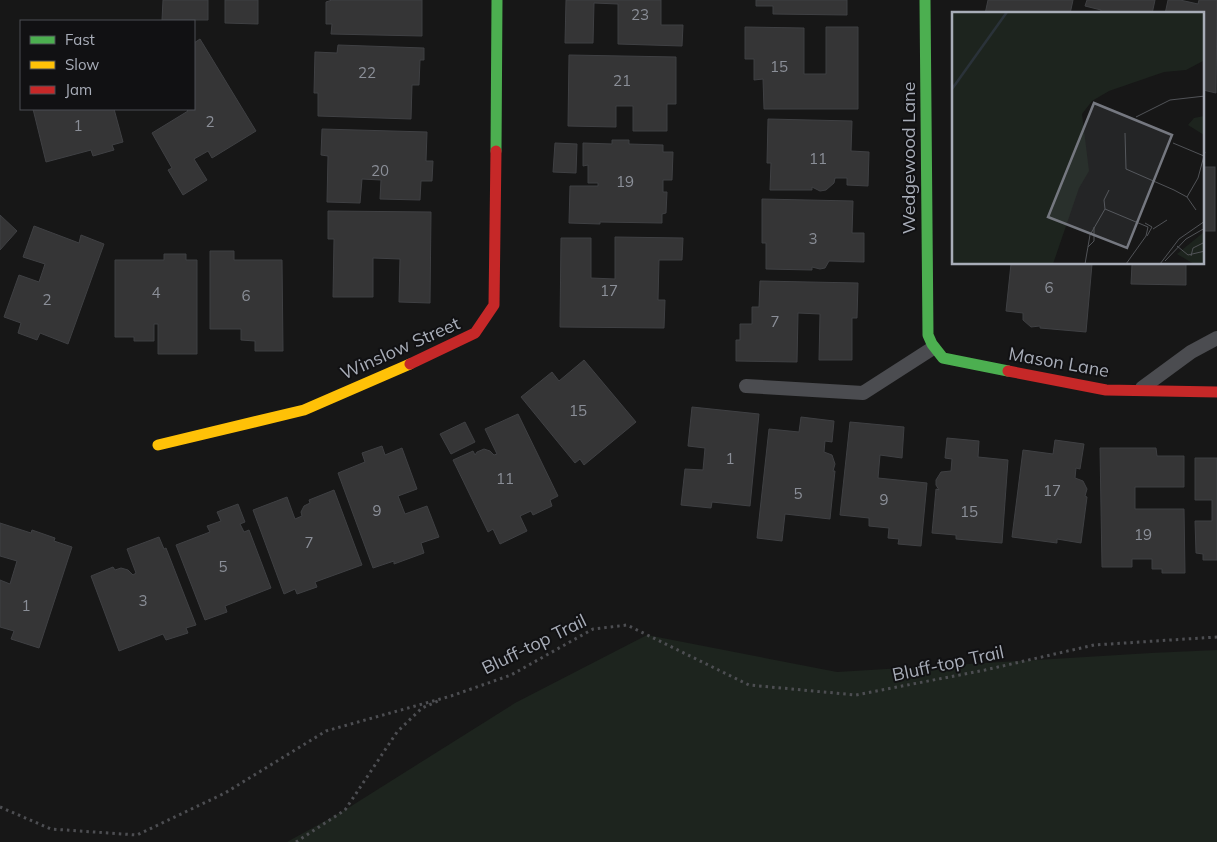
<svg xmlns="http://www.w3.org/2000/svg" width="1217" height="842" viewBox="0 0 1217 842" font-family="Mulish,sans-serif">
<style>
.green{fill:#1d241e}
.building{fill:#353536;stroke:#3f4043}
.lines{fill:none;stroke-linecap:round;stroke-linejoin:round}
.path{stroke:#4d4e52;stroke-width:3;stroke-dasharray:2.5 4;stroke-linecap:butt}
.lane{stroke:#4b4c50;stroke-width:14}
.fast{stroke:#4caf50;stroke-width:11}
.slow{stroke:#ffc107;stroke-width:11}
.jam{stroke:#c62828;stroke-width:11}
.labels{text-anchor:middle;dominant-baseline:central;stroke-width:4;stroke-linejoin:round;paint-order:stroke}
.number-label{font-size:15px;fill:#8b8f98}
.street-label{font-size:18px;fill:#a8adb8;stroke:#111113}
.inset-river{fill:none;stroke:#2a3239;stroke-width:2.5}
.inset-road{fill:none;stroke:#515357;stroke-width:1}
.view{fill:#757880;fill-opacity:0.15;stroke:#757880;stroke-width:2.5}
.inset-edge{fill:none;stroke:#a8adb8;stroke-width:2.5}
</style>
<rect width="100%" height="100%" fill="#171717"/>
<polygon class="green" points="647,635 837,672 1151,653 1217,650 1217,842 287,842 345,810 515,703"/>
<g class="building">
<polygon points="163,0 208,0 208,20 162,20"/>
<polygon points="225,0 258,0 258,24 225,23"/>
<polygon points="332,0 422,0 422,36 331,34 332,24 326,24 326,2"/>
<polygon points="566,0 661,0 661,25 683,25 682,46 618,44 618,4 594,3 593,43 565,43"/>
<polygon points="756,0 847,0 847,15 773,14 773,6 756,6"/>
<polygon points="988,0 1073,0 1070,14 985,14"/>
<polygon points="1087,0 1155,0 1152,14 1100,14 1101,10 1085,6"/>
<polygon points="1168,0 1180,0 1198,4 1199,0 1217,0 1216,93 1203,90 1203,14 1165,14"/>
<polygon points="745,27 804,28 804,74 826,74 826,27 858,27 858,109 764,109 763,79 754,80 754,59 745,59"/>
<polygon points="200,39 256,131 212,158 208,151 194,159 207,180 183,195 168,170 172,168 152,133 188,111 186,109 194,109 194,43"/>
<polygon points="338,45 424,48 424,60 420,60 419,85 412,85 411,119 318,116 318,93 314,93 315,52 337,53"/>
<polygon points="569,55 676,57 676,104 667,104 667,131 633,131 633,106 616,106 616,127 568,126"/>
<polygon points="33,109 114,109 123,142 112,145 114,150 93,156 91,150 46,162"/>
<polygon points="768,119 852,121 851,151 869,152 868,186 847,185 847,178 835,178 834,183 826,190 820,191 812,187 812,190 770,190 771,163 767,163"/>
<polygon points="322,129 427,132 426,161 433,161 432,181 421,181 420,200 380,199 381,180 362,179 360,203 327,202 328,156 321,155"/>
<polygon points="612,140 629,140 629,144 663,145 663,152 673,152 672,180 663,180 663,192 667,192 666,213 662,214 662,223 600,222 600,224 569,223 570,186 598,186 598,183 588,183 588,165 583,166 583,143 612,144"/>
<polygon points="555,143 577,144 576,173 553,172"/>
<rect x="1203" y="167" width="12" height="64"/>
<polygon points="762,199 853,201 852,233 864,233 864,262 829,261 825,268 820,269 812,267 812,270 766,269 766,243 762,243"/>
<polygon points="328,211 431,212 430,303 399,302 400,259 373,258 373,297 333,297 334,239 328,239"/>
<polygon points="0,215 17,231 0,250"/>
<polygon points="34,226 79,243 81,235 104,244 68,344 40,333 37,340 18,333 21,323 4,317 19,275 39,282 45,264 23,257"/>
<polygon points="615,237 683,238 682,260 659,260 658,300 665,300 664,328 560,327 561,238 591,238 591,278 615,279"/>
<polygon points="210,251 234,251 234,260 282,260 283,351 255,351 255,341 241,340 241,329 210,329"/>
<polygon points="164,254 186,254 186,260 197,260 197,354 158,354 158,324 154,324 154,341 134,341 134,337 115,337 115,260 164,260"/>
<polygon points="1011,264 1092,264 1086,332 1040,328 1040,326 1031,327 1023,320 1023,313 1006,311"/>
<polygon points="1132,264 1186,264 1186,285 1131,284"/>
<polygon points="760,281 858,283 857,318 852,318 852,360 819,360 820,314 798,313 797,362 736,361 736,340 740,340 740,324 752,324 752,307 759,307"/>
<polygon points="584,360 636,422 584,465 580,459 575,463 521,397 552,372 559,381"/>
<polygon points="692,407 759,414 750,506 712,502 711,508 681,505 685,469 703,470 705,448 688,446"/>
<polygon points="518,414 558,496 550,500 552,506 533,515 531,511 520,516 527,531 500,544 493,529 488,532 453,460 473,451 475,455 477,452 484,449 490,451 494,455 497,454 485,429"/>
<polygon points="801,417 834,421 832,442 825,441 824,452 832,455 835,464 833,471 835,471 830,519 785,514 782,541 757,538 769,429 799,432"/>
<polygon points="465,422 475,442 451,454 440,434"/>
<polygon points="850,422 904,427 902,458 880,455 878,478 927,483 921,546 898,544 899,539 888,538 889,528 869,526 869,518 840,515"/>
<polygon points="947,438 979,441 978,457 1008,460 1002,543 956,539 956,535 932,533 936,489 939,490 936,485 936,480 941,472 951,471 952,459 945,458"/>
<polygon points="1055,440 1084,444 1080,469 1076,468 1075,478 1083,481 1087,489 1085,496 1087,497 1081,543 1057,539 1057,543 1012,537 1023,450 1053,454"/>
<polygon points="382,446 385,455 402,448 417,489 398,496 405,514 427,506 439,537 421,543 424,553 394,564 394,561 373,568 338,473 365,462 362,453"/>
<polygon points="1100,448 1156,448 1157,456 1184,456 1184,487 1135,487 1135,509 1184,509 1185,573 1162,573 1162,569 1152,569 1152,559 1132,559 1132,567 1102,567"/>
<polygon points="1195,458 1217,458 1217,560 1203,560 1203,554 1196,553 1195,521 1212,521 1212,500 1195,500"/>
<polygon points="334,490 362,565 315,582 317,587 297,594 295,589 284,594 253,510 287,497 295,519 302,516 301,512 304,506 310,503 309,500"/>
<polygon points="238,504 245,522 240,524 244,532 249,530 271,588 225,606 227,612 205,620 176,545 210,532 207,526 221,521 217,512"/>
<polygon points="0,523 31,533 32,530 55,538 54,541 72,547 39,648 11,639 14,631 0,627 0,580 10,584 17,561 0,556"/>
<polygon points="159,537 164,549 166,548 196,625 186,628 188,633 166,640 163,634 119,651 91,576 113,567 115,570 121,568 128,570 133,575 136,573 127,549"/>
</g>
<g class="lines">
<g class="path">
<polyline points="0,807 51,829 137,835 225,793 326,731 451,696 511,675 593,629 627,625 749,685 856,695 985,670 1094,645 1217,637"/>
<polyline points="296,842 345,810 397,732 422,708 438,701"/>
</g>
<g class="lane">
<polyline points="746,386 863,393 933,348"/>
<polyline points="1142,388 1191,352 1217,338"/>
</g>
<g class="fast">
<polyline points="925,0 928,335 932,344 943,358 1008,371"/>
<polyline points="496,151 497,0"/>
</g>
<polyline class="slow" points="158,445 304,410 410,364"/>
<g class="jam">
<polyline points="410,364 475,333 494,305 496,151"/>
<polyline points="1008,371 1106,390 1217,392"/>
</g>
</g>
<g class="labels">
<g class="number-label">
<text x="640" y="14">23</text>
<text x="779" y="66">15</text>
<text x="367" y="72">22</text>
<text x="622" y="80">21</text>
<text x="210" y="121">2</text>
<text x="78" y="125">1</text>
<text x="818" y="158">11</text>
<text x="380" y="170">20</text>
<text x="625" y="181">19</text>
<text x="813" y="238">3</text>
<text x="1049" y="287">6</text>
<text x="609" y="290">17</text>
<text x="156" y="292">4</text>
<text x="246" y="295">6</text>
<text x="47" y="299">2</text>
<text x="775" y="321">7</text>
<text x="578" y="410">15</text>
<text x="730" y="458">1</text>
<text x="505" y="478">11</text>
<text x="1052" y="490">17</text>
<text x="798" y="493">5</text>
<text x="884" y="499">9</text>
<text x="377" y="510">9</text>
<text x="969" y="511">15</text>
<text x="1143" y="534">19</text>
<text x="309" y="542">7</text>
<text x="223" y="566">5</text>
<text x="143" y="600">3</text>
<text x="26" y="605">1</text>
</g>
<g class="street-label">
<text transform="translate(908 158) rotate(-90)">Wedgewood Lane</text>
<text transform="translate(400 348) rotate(-24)">Winslow Street</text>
<text transform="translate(1059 362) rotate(10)">Mason Lane</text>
<text transform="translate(534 644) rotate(-26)">Bluff-top Trail</text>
<text transform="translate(948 663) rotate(-12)">Bluff-top Trail</text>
</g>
</g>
<g transform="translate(952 12)">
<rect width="252" height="252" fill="#171717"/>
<path d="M0,0h252l-1,49 -17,9 -22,2 -55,19 -17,10 -10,13 7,57 -10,17 -26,76h-101zM252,104h1l-1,19 -16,-10 6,-7zM252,220v32h-10l-17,-10z" fill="#1d241e"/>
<path class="inset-river" d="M0,77l55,-77"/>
<path class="inset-road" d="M184,105l34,-17 35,-4M173,121l1,36 48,21 13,7 9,13M221,131l31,13M235,185l11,-19 7,-26M153,197l-1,-9 5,-10M193,211l7,4 -5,9M201,217l14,-9M225,234l11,9 17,-4M136,235l6,-6v-14M239,244l2,-8 12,-6M213,249l21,-22 19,-11M133,252l5,-29 15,-26 43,18 -2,9 -20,28M208,252l19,-25 26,-18"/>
<path class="view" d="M142,91l78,32 -45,113 -79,-31z"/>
<rect width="252" height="252" class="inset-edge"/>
</g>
<rect x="20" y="20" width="175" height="90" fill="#111113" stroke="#4d4f55"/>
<rect x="30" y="36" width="25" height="8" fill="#4caf50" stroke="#4d4f55"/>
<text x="65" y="45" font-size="15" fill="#a8adb8">Fast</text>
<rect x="30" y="61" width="25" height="8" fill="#ffc107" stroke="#4d4f55"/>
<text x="65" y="70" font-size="15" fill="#a8adb8">Slow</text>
<rect x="30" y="86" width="25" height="8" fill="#c62828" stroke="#4d4f55"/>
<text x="65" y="95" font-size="15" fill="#a8adb8">Jam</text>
</svg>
